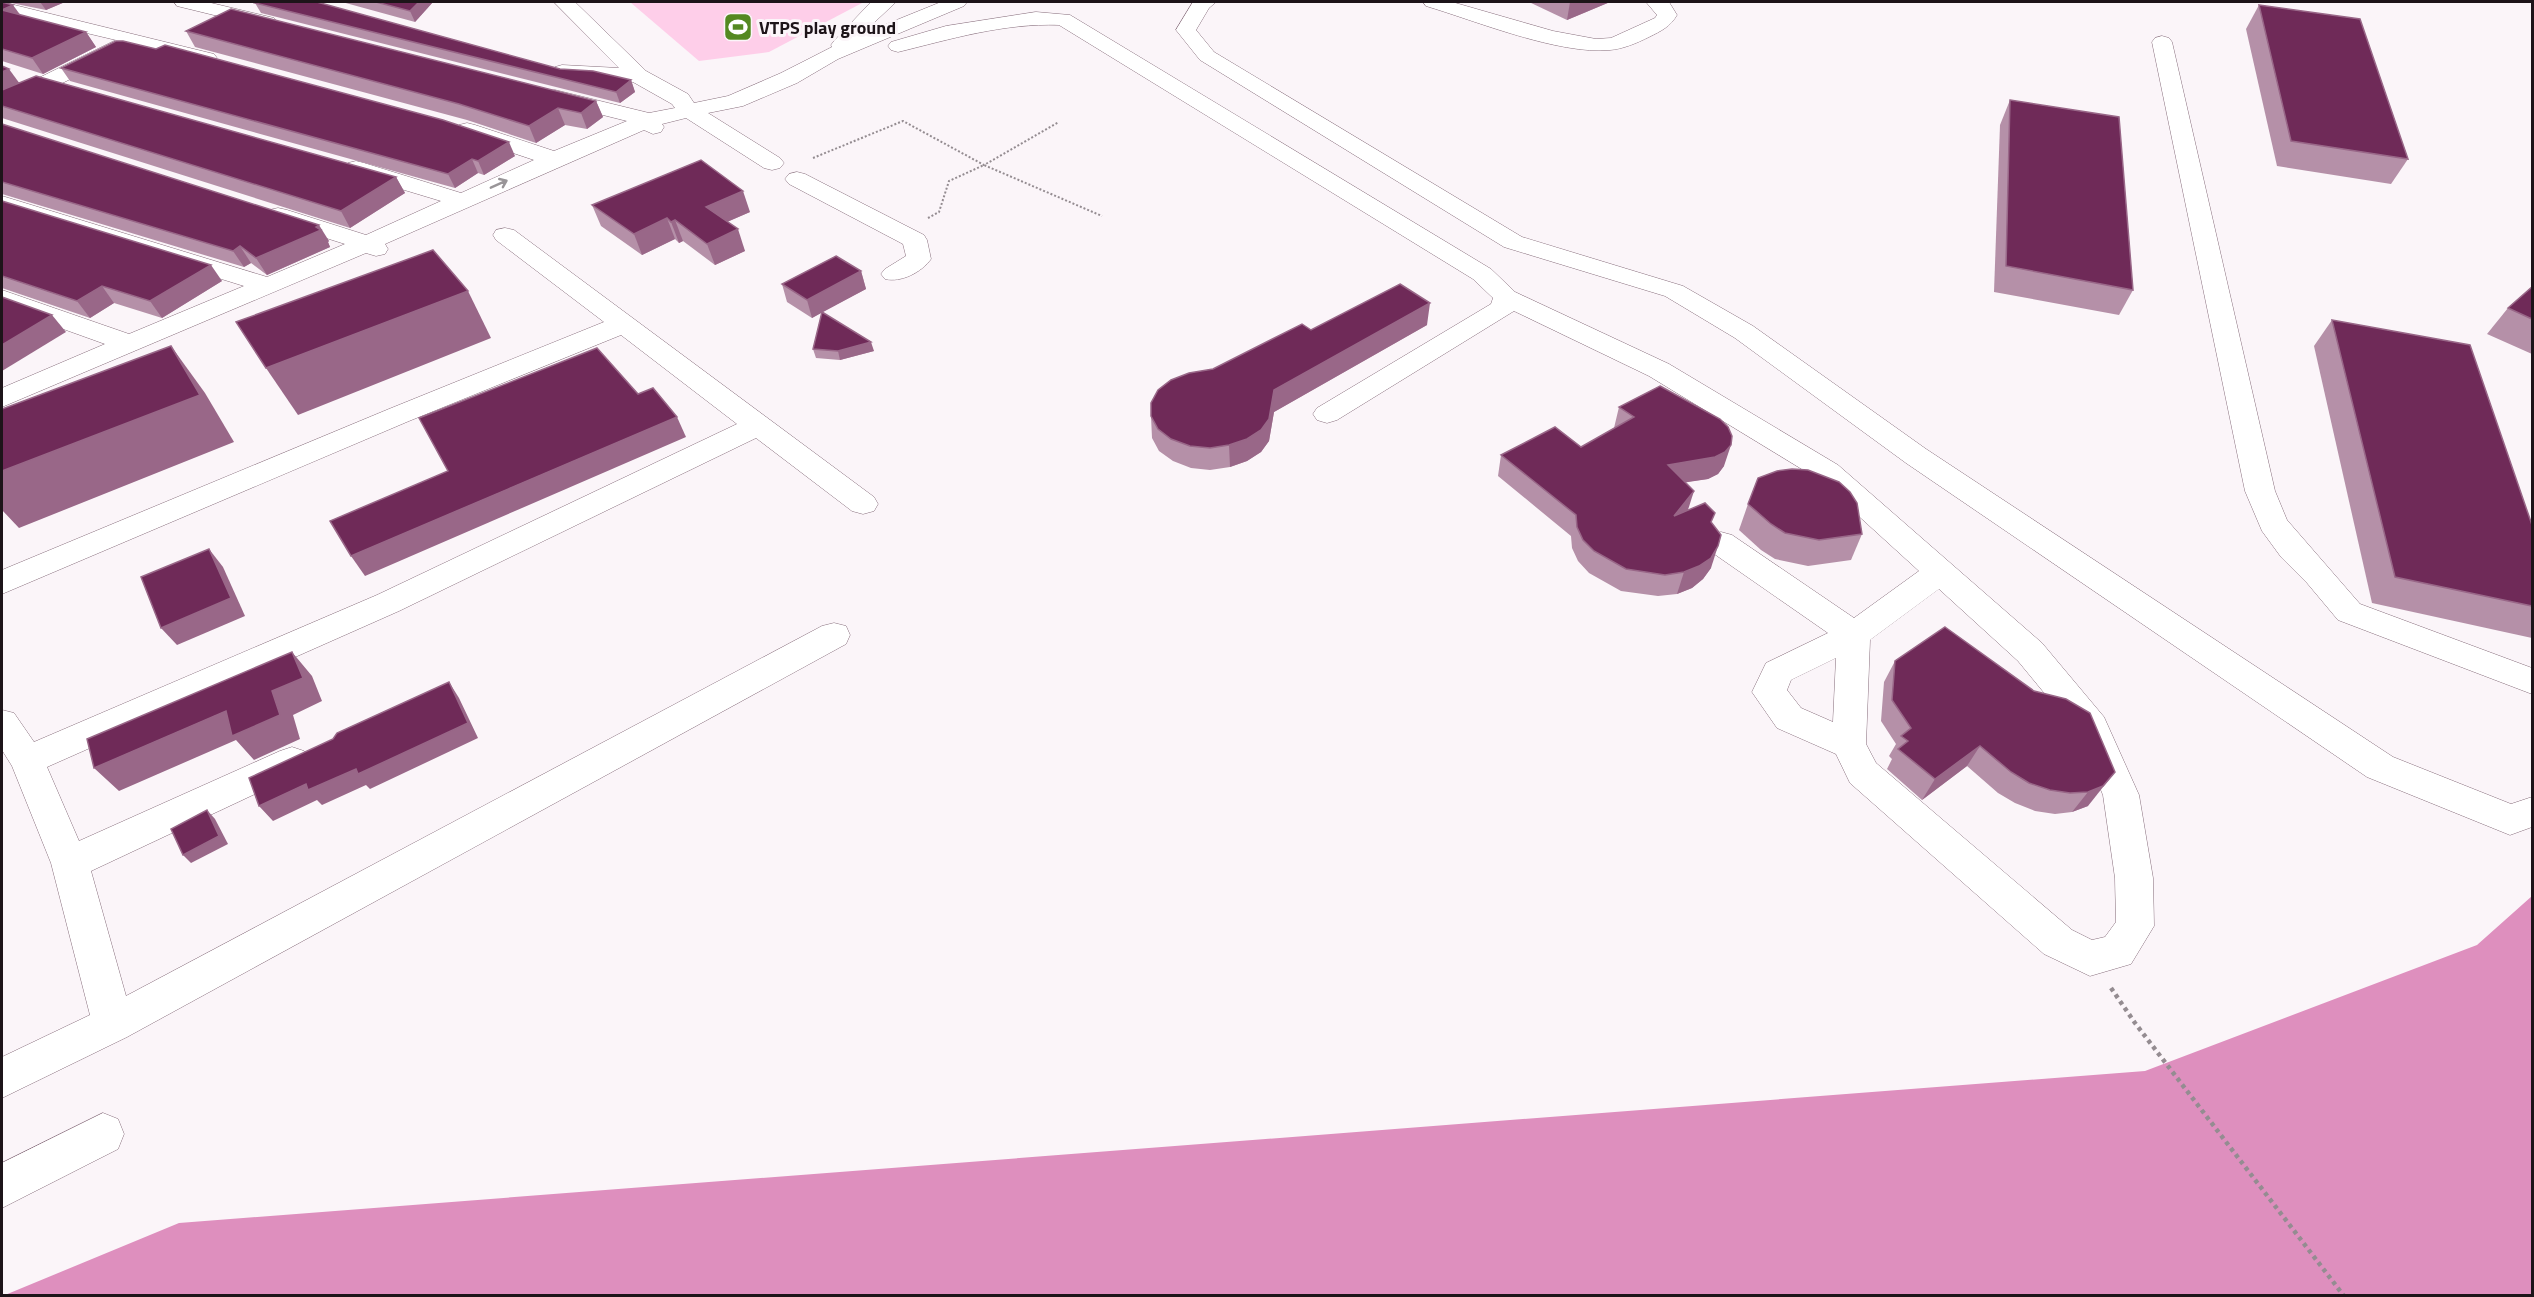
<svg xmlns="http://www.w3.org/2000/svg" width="2534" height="1297" viewBox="0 0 2534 1297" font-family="'Titillium Web',sans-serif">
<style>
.green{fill:#fecee9}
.water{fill:#de8fbe}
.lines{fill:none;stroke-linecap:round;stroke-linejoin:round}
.minor-casing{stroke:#886f7d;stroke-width:1}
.path-far1{stroke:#948c91;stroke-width:2;stroke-dasharray:2 2;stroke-linecap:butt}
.path{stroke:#948c91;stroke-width:4.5;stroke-dasharray:4 4;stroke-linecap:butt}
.minor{fill:#fff;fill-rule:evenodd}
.wall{fill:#b590a8}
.shaded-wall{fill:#996788}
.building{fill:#6f2a58;stroke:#996788;stroke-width:1.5}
.oneway{stroke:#999598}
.labels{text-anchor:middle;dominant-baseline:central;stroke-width:6;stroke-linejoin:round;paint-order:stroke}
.far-poi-label{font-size:18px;font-weight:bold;fill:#1d1419;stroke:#fbf5f9;text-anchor:start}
</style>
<rect width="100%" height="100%" fill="#fbf5f9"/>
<polygon class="green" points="630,2 864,2 769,52 699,61"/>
<polygon class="water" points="2532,896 2532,1295 5,1295 179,1223 2145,1071 2477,945"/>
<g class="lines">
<g class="minor-casing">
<g id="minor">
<polygon points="2,2 214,54 217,58 214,62 207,64 137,46 10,109 2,110 2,96 116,40 2,13"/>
<polygon points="174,2 207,2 274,18 277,22 274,26 267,28 177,6"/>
<polygon points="554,2 575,2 646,71 688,94 694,103 728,96 781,73 832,47 831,45 834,41 871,2 896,2 862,34 941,2 967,2 964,6 838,59 797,83 743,106 708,113 780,158 784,163 780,168 772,170 764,168 686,118 662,124 664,127 661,132 653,134 644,130 385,244 388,249 385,254 376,256 366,253 2,407 2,388 105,344 2,307 2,290 129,334 244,286 2,211 2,196 267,277 345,244 269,220 266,215 269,210 278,208 287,210 366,235 441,201 348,173 344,168 348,163 356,161 364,163 461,193 534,160 459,135 456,130 459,125 467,123 475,125 554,151 627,121 547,101 544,96 547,91 555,90 649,113 675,108 672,104 633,82 555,75 551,71 555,67 562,65 619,68"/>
<polygon points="1193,2 1216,2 1209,8 1196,30 1214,52 1522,237 1683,286 1753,326 1926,449 2393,757 2511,804 2532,797 2532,827 2510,835 2367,777 1906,463 1735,338 1665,296 1504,247 1200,60 1176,30"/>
<path d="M1423,2h29l101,29 43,8 15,-1 44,-20 2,-3 -11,-13h23l8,13c-7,12 -16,16 -28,22 -12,6 -26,12 -39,13 -51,5 -134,-29 -184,-44z"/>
<path d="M1036,12l34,3 421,254 24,23 154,72 169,101 204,178 62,74 35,78 14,83 1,48 -23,38 -41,12 -46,-22 -194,-171 -14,-29 -59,-26 -25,-36 14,-29 62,-30 -118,-82 -4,-8 4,-8 11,-3 11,3 122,83 65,-47 -101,-92 -169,-103 -135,-65 -177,109 -10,3 -10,-3 -4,-6 4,-6 174,-104 2,-6 -20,-19 -414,-254c-55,-2 -108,14 -161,27l-7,-2 -3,-4 3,-4 55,-16zM1939,589l79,72 60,73 25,61 12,83 1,44 -11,15 -13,3 -20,-10 -196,-167 -10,-19 4,-104zM1836,658l-3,64 -32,-14 -14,-18 4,-10z"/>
<polygon points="2162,36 2169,38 2172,42 2275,491 2287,520 2360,604 2532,668 2532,694 2338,620 2307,583 2281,557 2262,531 2245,491 2152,42 2155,38"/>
<path d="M797,172l8,2 119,61 3,5 4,19c-9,13 -30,24 -46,20l-4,-5 4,-5 21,-13 -3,-12 -114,-60 -4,-5 4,-5z"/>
<polygon points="505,228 514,230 874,497 878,504 874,511 863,514 852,511 756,438 399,611 47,767 79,841 280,751 292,747 304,751 310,761 304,771 91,871 126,996 822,626 834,623 846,626 850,635 846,644 127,1037 2,1098 2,1057 90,1015 51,863 12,766 2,750 2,710 14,713 34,742 377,595 737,424 621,335 409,421 2,594 2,570 389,409 604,322 496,240 493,235 496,230"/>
<polygon points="103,1113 118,1119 124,1134 118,1149 2,1208 2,1163"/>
</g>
</g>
<g class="path-far1">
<polyline points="813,158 903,121 984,165 1059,122"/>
<polyline points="928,218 939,212 949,181 984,165 1102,216"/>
</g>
<polyline class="path" points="2111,988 2135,1023 2344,1296"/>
<use href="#minor" class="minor"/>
</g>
<g class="wall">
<polygon points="2,2 20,15 86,32 96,47 43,74 2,61"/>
<polygon points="6,2 65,2 46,10"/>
<polygon points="342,2 433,2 415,22"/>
<polygon points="1529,2 1610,2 1567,20"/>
<polygon points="255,3 560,69 631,80 635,92 620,103 261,13"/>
<polygon points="2259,5 2408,159 2391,184 2277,166 2246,29"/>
<polygon points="186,31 596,101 603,117 587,129 565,125 536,143 467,120 195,47"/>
<polygon points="2,66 19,83 396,177 405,193 350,228 2,118"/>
<polygon points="61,68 515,156 484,175 478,173 455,188 70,81"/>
<polygon points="2010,100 2133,290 2119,315 1994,292 2000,125"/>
<polygon points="2,124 329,241 328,242 330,247 267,275 251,263 244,267 2,194"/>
<polygon points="2,201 222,281 162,318 114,303 90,318 2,288"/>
<polygon points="592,205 750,212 727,222 745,251 715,265 683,241 679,243 675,239 642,255 601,226"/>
<polygon points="861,271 866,289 822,312 874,351 840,360 816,358 813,349 822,312 812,318 787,302 782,284"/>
<polygon points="2532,287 2532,354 2487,334 2508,308"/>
<polygon points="2332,320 2532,525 2532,638 2372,603 2314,346"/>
<polygon points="1427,325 1274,412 1269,441 1261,452 1247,461 1230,467 1210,470 1191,468 1173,461 1159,451 1152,438 1151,416 1213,369 1311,330"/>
<polygon points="1619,407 1724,466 1718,474 1708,479 1685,482 1688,510 1712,523 1711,568 1703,579 1692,588 1677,594 1658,596 1621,591 1589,573 1578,561 1572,548 1571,536 1498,476 1501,455 1581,447 1614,428"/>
<polygon points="1748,504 1862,534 1851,560 1808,566 1775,559 1761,550 1739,530"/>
<polygon points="1895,661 2034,691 2090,713 2088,806 2072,812 2055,814 2035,811 2015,803 1998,793 1967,766 1922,800 1887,769 1892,759 1889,756 1896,744 1881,721 1884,682"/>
</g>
<g class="shaded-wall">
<polygon points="40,2 65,2 46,10"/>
<polygon points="419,2 433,2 415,22 410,11"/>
<polygon points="1570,2 1610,2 1567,20"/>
<polygon points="13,5 24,20 2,10"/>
<polygon points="86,32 96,47 43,74 32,58"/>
<polygon points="9,69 20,84 2,94 2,72"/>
<polygon points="631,80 635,92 620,103 616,92"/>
<polygon points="596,101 603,117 587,129 581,113"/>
<polygon points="558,108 565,125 536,143 529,126"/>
<polygon points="509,142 515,156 484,175 478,161"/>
<polygon points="472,159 478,173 455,188 448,174"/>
<polygon points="396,177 405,193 350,228 341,211"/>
<polygon points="743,191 750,212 713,228 706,207"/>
<polygon points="667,218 675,239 642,255 634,234"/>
<polygon points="675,220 683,241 679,243 671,222"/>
<polygon points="319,225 329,241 328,242 330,247 267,275 256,258"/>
<polygon points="738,229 745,251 715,265 707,244"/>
<polygon points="240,246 251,263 244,267 233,251"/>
<polygon points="211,265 222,281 162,318 150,301"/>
<polygon points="861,271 866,289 812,318 807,300"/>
<polygon points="102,286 114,303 90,318 77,301"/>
<polygon points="468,291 491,338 298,415 266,368"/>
<polygon points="1430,303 1427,325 1274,412 1269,441 1261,452 1247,461 1230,467 1229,445 1274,390"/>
<polygon points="52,315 66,332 2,371 2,345"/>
<polygon points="871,342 874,351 840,360 838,351"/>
<polygon points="171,346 205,393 234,442 19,528 2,510 2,471"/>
<polygon points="677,417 686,437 365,576 351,556"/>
<polygon points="1731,445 1724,466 1718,474 1708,479 1662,486 1668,465"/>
<polygon points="1694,491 1687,513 1674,516"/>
<polygon points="1718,546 1711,568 1703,579 1692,588 1677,594 1684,572"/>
<polygon points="209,549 223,567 245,616 177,645 161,628"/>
<polygon points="292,652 312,676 322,701 293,715 300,739 254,760 236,740 119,791 94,768 272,691"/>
<polygon points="449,682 459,698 478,738 370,789 366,785 322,805 317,800 273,821 259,806 306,784 356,769"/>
<polygon points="1980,746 1967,766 1922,800 1935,779"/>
<polygon points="2115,772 2088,806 2072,812 2088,792"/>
<polygon points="207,810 215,819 228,844 191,863 183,855"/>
</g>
<g class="building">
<polygon points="2,2 13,5 2,10"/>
<polygon points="257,2 317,2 560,69 593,71 631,80 616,92 255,3"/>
<polygon points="376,2 419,2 410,11"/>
<polygon points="2259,5 2360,19 2408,159 2291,141"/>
<polygon points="231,9 596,101 581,113 558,108 529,126 459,104 186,31"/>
<polygon points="2,10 86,32 32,58 2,49"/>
<polygon points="116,41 123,41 156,49 165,45 443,120 509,142 478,161 472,159 448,174 61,68"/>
<polygon points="2,66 9,69 2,72"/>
<polygon points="36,76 396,177 341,211 2,106 2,90"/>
<polygon points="2010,100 2119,117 2133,290 2006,266"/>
<polygon points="2,124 319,225 316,227 321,230 256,258 240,246 233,251 2,182"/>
<polygon points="701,160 743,191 706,207 738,229 707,244 675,220 671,222 667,218 634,234 592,205"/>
<polygon points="2,201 211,265 150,301 102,286 77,301 2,276"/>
<polygon points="433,250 468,291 266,368 236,322"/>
<polygon points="836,256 861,271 807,300 782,284"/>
<polygon points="1400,284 1430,303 1274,390 1269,419 1261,430 1247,439 1229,445 1210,448 1190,446 1171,439 1158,429 1151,416 1151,403 1158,390 1171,380 1189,373 1213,369 1302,324 1311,330"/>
<polygon points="2532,287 2532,319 2508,308"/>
<polygon points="2,297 52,315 2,345"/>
<polygon points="822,312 871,342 838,351 813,349"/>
<polygon points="2332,320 2470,345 2532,525 2532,606 2395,577"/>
<polygon points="171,346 200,395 2,471 2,409"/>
<polygon points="597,348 638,394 653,388 677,417 351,556 330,521 448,471 419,418"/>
<polygon points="1660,386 1720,419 1728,427 1732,436 1731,445 1725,452 1715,457 1668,465 1694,491 1674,516 1705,503 1715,513 1711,522 1721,535 1718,546 1711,558 1699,566 1684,572 1665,575 1626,569 1594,551 1583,540 1577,527 1576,515 1501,455 1555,427 1581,447 1634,417 1619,407"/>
<polygon points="1792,469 1808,470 1839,482 1850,492 1857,503 1862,534 1819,540 1785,533 1771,524 1748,504 1758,478 1777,471"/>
<polygon points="209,549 231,598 161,628 141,577"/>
<polygon points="1945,627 2034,691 2066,699 2090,713 2115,772 2103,786 2088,792 2070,793 2050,790 2029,783 2011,772 1980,746 1935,779 1898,749 1908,741 1901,736 1911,728 1892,700 1895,661"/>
<polygon points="292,652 303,678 272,691 280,715 232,736 226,711 94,768 87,739"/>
<polygon points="449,682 468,723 358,774 356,769 308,790 306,784 259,806 249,778 333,739 337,733"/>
<polygon points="207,810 219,836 183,855 171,829"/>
</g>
<defs><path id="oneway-shaft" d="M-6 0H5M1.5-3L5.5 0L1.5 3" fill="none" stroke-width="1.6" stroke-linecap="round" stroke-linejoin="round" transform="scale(1.5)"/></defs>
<use class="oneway" href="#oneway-shaft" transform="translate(499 184) rotate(-24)"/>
<defs>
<g id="stadium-square" transform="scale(1.5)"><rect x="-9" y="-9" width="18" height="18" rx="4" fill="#548921" stroke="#fbf5f9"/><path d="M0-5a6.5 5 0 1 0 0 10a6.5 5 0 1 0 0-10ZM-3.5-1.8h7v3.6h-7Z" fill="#fff"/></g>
</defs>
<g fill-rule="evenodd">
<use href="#stadium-square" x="738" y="27"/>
</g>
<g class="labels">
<g class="far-poi-label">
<text x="759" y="27">VTPS play ground</text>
</g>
</g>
<rect width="2534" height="1297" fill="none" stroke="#1d1419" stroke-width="6"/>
</svg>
